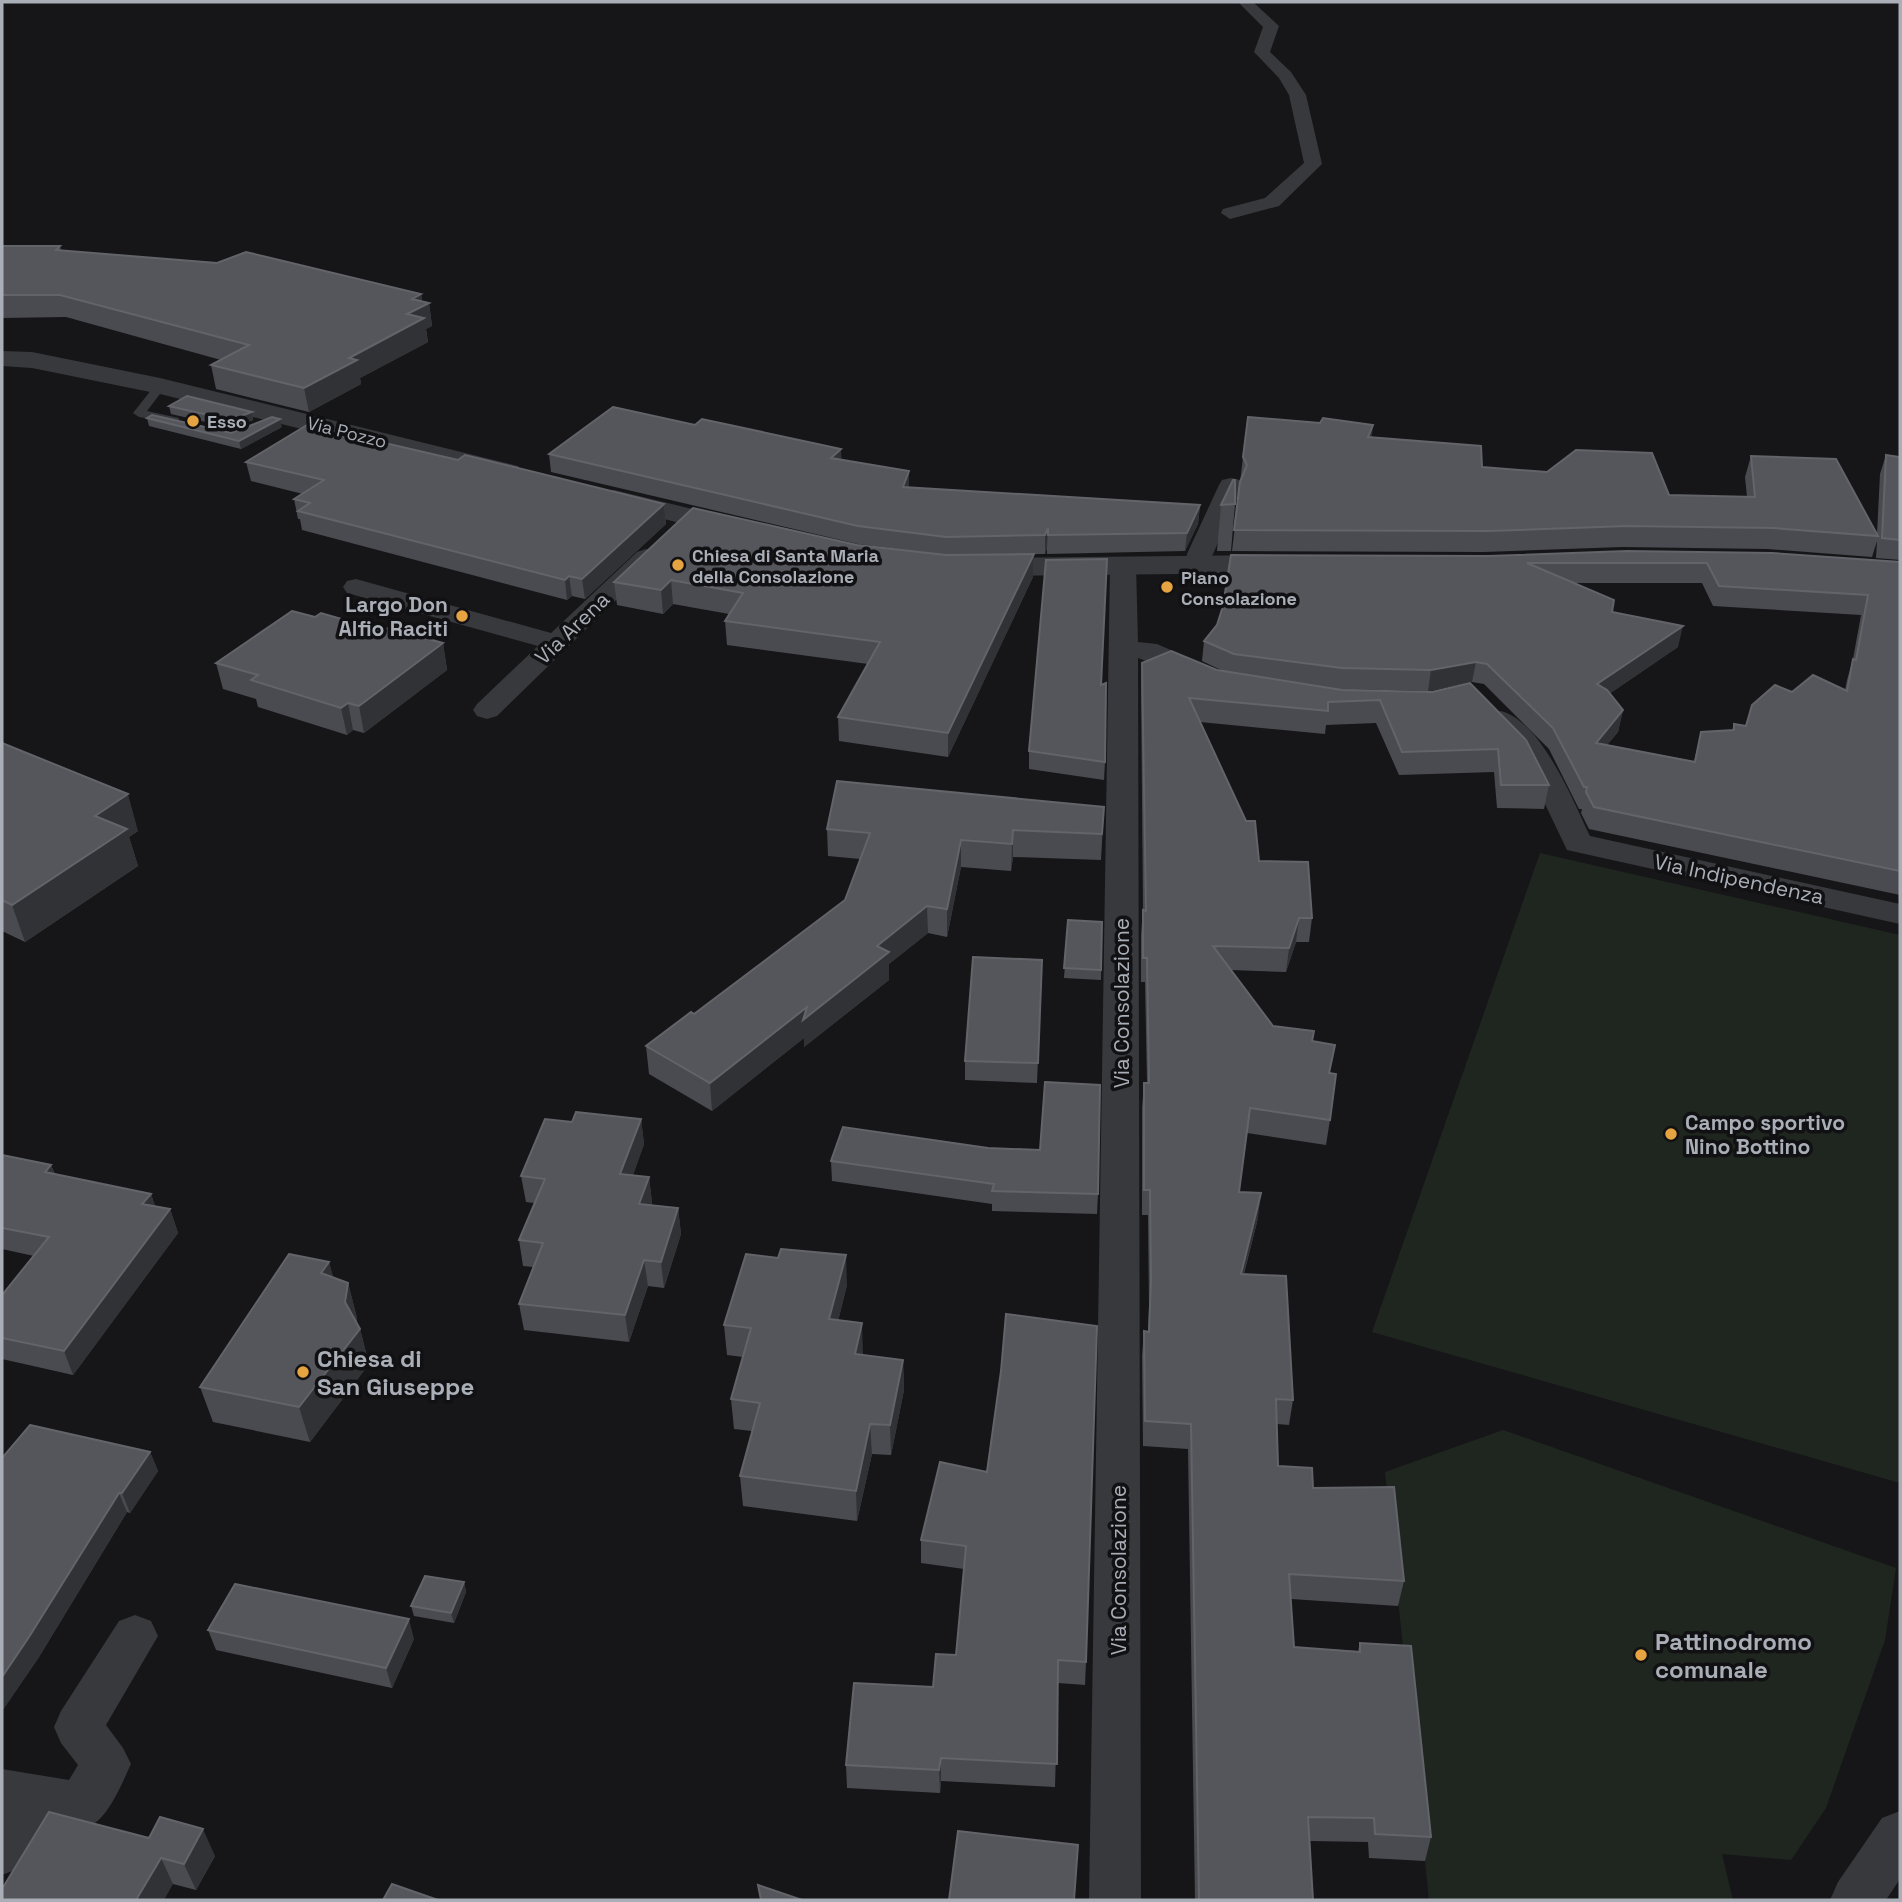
<svg xmlns="http://www.w3.org/2000/svg" width="1902" height="1902" viewBox="0 0 1902 1902" font-family="'Space Grotesk',sans-serif">
<style>
.green{fill:#1f261f}
.lines{fill:none;stroke-linecap:round;stroke-linejoin:round}
.service{fill:#38393d;fill-rule:evenodd}
.minor{fill:#38393d;fill-rule:evenodd}
.tertiary{fill:#38393d;fill-rule:evenodd}
.wall{fill:#4a4b50;fill-rule:evenodd}
.shaded-wall{fill:#313235}
.building{fill:#54565b;stroke:#626469;stroke-width:2;fill-rule:evenodd}
.poi-dot{fill:#e5a341;stroke:#111113;stroke-width:2.5}
.labels{text-anchor:middle;dominant-baseline:central;stroke-width:7;stroke-linejoin:round;paint-order:stroke}
.far-poi-label{font-size:18px;font-weight:bold;fill:#a9aeb7;stroke:#111113;text-anchor:start}
.far-street-label{font-size:18px;fill:#a9aeb7;stroke:#111113}
.poi-label{font-size:21px;font-weight:bold;fill:#a9aeb7;stroke:#111113;text-anchor:end}
.street-label{font-size:21px;fill:#a9aeb7;stroke:#111113}
.near-poi-label{font-size:24px;font-weight:bold;fill:#a9aeb7;stroke:#111113;text-anchor:start}
</style>
<rect width="100%" height="100%" fill="#161618"/>
<g class="green">
<polygon points="1540,853 1900,935 1900,1483 1372,1332"/>
<polygon points="1503,1430 1896,1568 1885,1640 1826,1808 1791,1860 1722,1854 1733,1900 1429,1900 1385,1472"/>
</g>
<g class="lines">
<polygon class="service" points="160,382 166,386 147,411 179,418 179,424 139,417 133,413 156,384"/>
<g class="minor">
<polygon points="1238,2 1253,2 1279,26 1270,52 1291,72 1306,95 1322,164 1279,206 1230,219 1221,213 1223,209 1265,198 1304,163 1289,95 1279,78 1254,52 1263,27"/>
<polygon points="1231,478 1240,480 1243,485 1213,554 1208,568 1199,571 1190,568 1186,563 1187,554 1219,485 1222,480"/>
<polygon points="646,549 655,552 659,557 655,562 497,716 487,719 477,716 473,710 477,704 538,646 347,593 343,587 347,581 356,579 551,633 637,552"/>
<polygon points="1123,557 1132,560 1136,565 1138,642 1157,644 1210,667 1214,673 1210,679 1200,681 1138,658 1141,1900 1089,1900 1110,565 1114,560"/>
<path d="M1501,711c41,11 72,90 89,125l310,68v20l-333,-74 -43,-90 -37,-40 4,-6z"/>
<path d="M135,1615l16,6 7,15 -52,89 17,23 8,16c-10,21 -25,62 -50,65 -10,0 -24,-4 -34,-6l-27,45 -18,7v-106l67,11 9,-15 -17,-22 -7,-16 7,-16 58,-90z"/>
<polygon points="1900,1811 1900,1879 1886,1900 1830,1900 1838,1882 1882,1818"/>
</g>
<g class="tertiary">
<polygon points="2,351 32,352 160,378 518,466 522,472 518,478 508,480 160,394 32,368 2,366"/>
<polygon points="614,490 746,522 750,528 746,534 736,537 604,504 600,498 604,492"/>
<polygon points="1281,555 1292,558 1296,564 1292,570 1281,573 981,576 970,573 966,567 970,561 981,558"/>
</g>
</g>
<g class="wall">
<polygon points="2,246 60,246 61,250 421,294 422,301 429,303 432,326 426,329 428,342 360,378 361,384 309,412 216,389 211,365 221,360 66,317 2,318"/>
<polygon points="169,406 252,412 253,420 232,428 171,414"/>
<polygon points="147,418 231,433 282,427 241,449 149,426"/>
<polygon points="1372,437 1482,467 1669,495 1747,497 1745,477 1751,456 1877,534 1880,474 1886,455 1900,457 1900,560 1876,558 1877,541 1872,557 1767,549 1622,547 1484,552 1232,551 1243,457"/>
<polygon points="549,454 842,460 909,471 909,488 1200,505 1198,524 1185,551 1047,554 1047,548 1045,554 946,555 858,544 551,472"/>
<polygon points="458,460 664,504 666,524 585,599 572,596 567,600 302,530 300,519 298,519 294,499 303,494 251,481 246,462"/>
<polygon points="1235,504 1231,551 1217,551 1221,505"/>
<polygon points="857,545 946,555 1034,554 1033,577 948,757 839,741 838,717 868,664 727,645 725,621 729,614 673,604 663,614 617,605 614,582"/>
<path d="M1231,555l669,7v333l-311,-66 -8,-16 1,-4h-3l-30,-60 -65,-65 -12,-2 -44,9 -89,-2 93,3 117,93 -5,24 -47,-1 -3,-36 -95,3 -23,-52 -50,2 -1,9 -125,-12 59,139 53,57 -3,24h-13l-10,30 -55,-2 42,56 41,5 -2,10 19,32 -1,47 -4,25 -79,-12 -8,59 19,26 -14,56 49,126 -4,25 -12,-1 1,42 35,22 91,93 -6,25 -107,-7 3,48 64,4 2,-8 71,194 -6,24 -56,-3 -1,-16 -58,-1 3,59h-118l-7,-451 -45,-3 -1,-90 2,-25 4,1 1,-26 -1,-91h-6v-107l2,-25h3l-2,-101h-4v-48l2,-24 -2,-224 1,-23 83,9 -23,-11 2,-20 13,-16 6,-19zM1574,583h128l11,23 148,9 -8,44 -6,21 -2,10 -53,2 -40,13 -6,21 -12,-2 -2,6 -31,2 -7,29 -87,-16 11,-13 5,-22 -14,-16 69,-47 -66,-35z"/>
<polygon points="315,617 443,643 447,670 364,733 353,730 347,735 258,707 256,699 223,689 216,663"/>
<polygon points="1101,685 1105,762 1104,780 1029,769 1029,751"/>
<polygon points="2,743 138,831 129,837 138,866 25,942 2,931"/>
<polygon points="1104,807 1101,860 1013,857 1011,871 961,867 947,937 928,933 889,964 889,980 804,1047 804,1038 712,1111 649,1074 646,1046 694,1014 845,900 860,859 828,856 827,829"/>
<polygon points="1068,920 1102,922 1101,980 1064,978"/>
<polygon points="1042,960 1037,1083 965,1080 965,1061"/>
<polygon points="641,1119 644,1144 633,1175 649,1177 652,1203 651,1206 678,1208 681,1234 664,1288 648,1286 629,1342 524,1330 519,1304 533,1267 523,1266 519,1240 534,1203 526,1202 521,1176 572,1122"/>
<polygon points="2,1155 51,1165 55,1174 151,1194 155,1206 170,1209 178,1233 73,1375 2,1359 2,1295 34,1256 2,1249"/>
<polygon points="831,1161 1098,1194 1097,1214 992,1211 992,1204 832,1181"/>
<polygon points="329,1262 333,1278 348,1283 357,1318 357,1323 360,1329 369,1364 310,1442 213,1422 200,1387"/>
<polygon points="847,1285 838,1321 863,1353 862,1355 903,1360 904,1390 891,1455 872,1454 857,1521 743,1506 740,1476 752,1431 734,1429 731,1399 743,1357 727,1355 724,1325"/>
<polygon points="150,1452 158,1471 130,1513 127,1512 39,1657 2,1711 2,1458"/>
<polygon points="940,1462 1086,1662 1085,1685 1058,1683 1055,1787 941,1781 940,1793 847,1788 846,1765 933,1687 956,1655 964,1569 921,1563 921,1540"/>
<polygon points="464,1582 466,1592 454,1623 414,1616 411,1606"/>
<polygon points="208,1630 414,1639 392,1688 216,1650"/>
<polygon points="49,1812 215,1856 196,1890 173,1884"/>
</g>
<g class="shaded-wall">
<polygon points="421,294 423,306 429,303 432,326 426,329 428,342 360,378 361,384 309,412 304,388 349,358 407,314 412,299"/>
<polygon points="252,412 253,420 232,428 230,420"/>
<polygon points="280,419 282,427 241,449 239,441"/>
<polygon points="1373,425 1371,446 1368,437"/>
<polygon points="841,449 842,467 831,458"/>
<polygon points="909,471 909,489 903,487"/>
<polygon points="664,504 666,524 585,599 582,579"/>
<polygon points="1200,505 1198,524 1185,551 1187,533"/>
<polygon points="1048,528 1047,548 1045,554 1045,535"/>
<polygon points="1034,554 1033,577 948,757 948,733"/>
<polygon points="569,576 572,596 567,600 565,580"/>
<polygon points="671,580 673,604 663,614 661,590"/>
<polygon points="1683,626 1678,647 1593,705 1597,684"/>
<polygon points="443,643 447,670 364,733 359,706"/>
<polygon points="1476,662 1472,682 1428,691 1431,670"/>
<polygon points="348,703 353,730 347,735 341,708"/>
<polygon points="1623,710 1618,732 1591,764 1596,743"/>
<polygon points="128,794 138,831 129,837 138,866 25,942 12,905 95,816"/>
<polygon points="1013,830 1013,857 1011,871 1012,844"/>
<polygon points="961,840 961,867 947,937 947,909"/>
<polygon points="927,906 928,933 889,964 889,980 804,1047 804,1038 712,1111 710,1083"/>
<polygon points="1299,918 1296,942 1286,972 1289,948"/>
<polygon points="641,1119 644,1144 624,1200 620,1174"/>
<polygon points="51,1165 60,1188 45,1172"/>
<polygon points="649,1177 652,1203 642,1230 639,1204"/>
<polygon points="1261,1193 1258,1218 1237,1299 1241,1274"/>
<polygon points="151,1194 158,1217 142,1204"/>
<polygon points="678,1208 681,1234 664,1288 661,1262"/>
<polygon points="170,1209 178,1233 73,1375 64,1351"/>
<polygon points="846,1255 847,1285 831,1349 829,1319"/>
<polygon points="644,1260 648,1286 629,1342 625,1315"/>
<polygon points="329,1262 339,1297 321,1273"/>
<polygon points="348,1283 357,1318 355,1335 360,1329 369,1364 310,1442 299,1407 345,1302"/>
<polygon points="862,1323 863,1353 856,1384 855,1354"/>
<polygon points="903,1360 904,1390 891,1455 890,1425"/>
<polygon points="870,1424 872,1454 857,1521 856,1491"/>
<polygon points="150,1452 158,1471 130,1513 122,1493"/>
<polygon points="119,1493 127,1512 39,1657 2,1711 2,1677"/>
<polygon points="464,1582 466,1592 454,1623 451,1613"/>
<polygon points="409,1619 414,1639 392,1688 386,1668"/>
<polygon points="941,1758 941,1781 940,1793 939,1770"/>
<polygon points="203,1829 215,1856 196,1890 184,1864"/>
<polygon points="161,1858 173,1884 164,1900 136,1900"/>
</g>
<g class="building">
<polygon points="2,246 60,246 56,250 217,263 246,252 421,294 412,299 429,303 407,314 424,318 349,358 357,360 304,388 211,365 249,345 60,295 2,295"/>
<polygon points="187,396 252,412 230,420 169,406"/>
<polygon points="613,407 695,425 702,419 841,449 831,458 909,471 903,487 1200,505 1187,533 1048,535 1048,528 1045,535 946,537 858,526 549,454"/>
<polygon points="152,415 231,433 272,417 280,419 239,441 147,418"/>
<polygon points="1248,417 1320,423 1323,418 1373,425 1368,437 1481,446 1482,467 1547,472 1576,450 1652,453 1669,495 1755,497 1751,456 1836,459 1878,536 1773,528 1627,526 1488,531 1234,530 1240,482 1247,465 1243,457"/>
<polygon points="307,425 458,460 465,455 664,504 582,579 569,576 565,580 298,511 310,503 294,499 324,480 246,462"/>
<polygon points="1886,455 1900,457 1900,540 1882,538"/>
<polygon points="1233,480 1235,480 1235,504 1221,505"/>
<polygon points="693,508 857,545 946,555 1034,554 948,733 838,717 880,642 725,621 743,593 671,580 661,590 614,582"/>
<path d="M1627,551l145,2 128,9v309l-306,-64 -8,-15 1,-5h-3l-31,-59 -66,-64 -11,-2 -45,8 -89,-2 -108,-14 -30,-13 13,-16 6,-19 8,-51 257,1zM1527,563h180l12,23 149,9 -12,65 -3,-1 -6,32 -34,-16 -21,17 -17,-7 -23,20 -6,21 -12,-2v6l-33,2 -6,30 -99,-19 27,-33 -16,-20 -10,-6 86,-58 -71,-14 2,-12z"/>
<polygon points="1107,559 1101,685 1106,683 1105,762 1029,751 1046,560"/>
<polygon points="292,611 315,617 321,613 383,631 388,628 443,643 359,706 348,703 341,708 251,680 258,675 216,663"/>
<polygon points="1171,651 1217,670 1342,690 1432,692 1470,683 1526,740 1549,785 1501,785 1498,749 1402,752 1380,700 1328,702 1328,711 1189,698 1246,821 1255,821 1259,861 1308,862 1312,918 1299,918 1289,948 1213,946 1273,1026 1314,1031 1312,1041 1335,1045 1329,1073 1336,1074 1330,1120 1250,1108 1239,1192 1261,1193 1241,1274 1286,1276 1293,1400 1276,1399 1278,1466 1312,1468 1313,1488 1394,1487 1404,1581 1289,1574 1294,1647 1360,1652 1360,1643 1411,1646 1431,1837 1375,1834 1374,1818 1308,1817 1313,1900 1199,1900 1191,1424 1145,1421 1144,1331 1149,1332 1151,1281 1150,1190 1144,1190 1144,1083 1149,1083 1147,958 1143,958 1143,910 1146,911 1142,663"/>
<polygon points="2,743 128,794 95,816 127,829 12,905 2,900"/>
<polygon points="837,781 1104,807 1102,834 1013,830 1012,844 961,840 947,909 927,906 877,946 889,952 803,1020 807,1007 710,1083 646,1046 691,1012 694,1014 845,900 870,833 827,829"/>
<polygon points="1068,920 1102,922 1101,970 1064,968"/>
<polygon points="973,957 1042,960 1038,1063 965,1061"/>
<polygon points="1045,1082 1100,1085 1098,1194 992,1191 994,1184 831,1161 843,1127 988,1148 1040,1150"/>
<polygon points="576,1112 641,1119 620,1174 649,1177 639,1204 678,1208 661,1262 644,1260 625,1315 519,1304 543,1243 519,1240 545,1179 521,1176 545,1119 572,1122"/>
<polygon points="2,1155 51,1165 45,1172 151,1194 142,1204 170,1209 64,1351 2,1338 2,1295 49,1237 2,1228"/>
<polygon points="781,1249 846,1255 829,1319 862,1323 855,1354 903,1360 890,1425 870,1424 856,1491 740,1476 760,1403 731,1399 751,1328 724,1325 746,1254 778,1258"/>
<polygon points="289,1254 329,1262 321,1273 348,1283 345,1302 360,1329 299,1407 200,1387"/>
<polygon points="1006,1314 1097,1326 1086,1662 1058,1660 1057,1764 941,1758 939,1770 846,1765 854,1683 933,1687 936,1654 956,1655 966,1546 921,1540 940,1462 987,1472 1001,1371"/>
<polygon points="30,1425 150,1452 122,1493 119,1493 29,1637 2,1677 2,1458"/>
<polygon points="425,1576 464,1582 451,1613 411,1606"/>
<polygon points="235,1584 409,1619 386,1668 208,1630"/>
<polygon points="49,1812 149,1838 160,1817 203,1829 184,1864 161,1858 136,1900 2,1900 2,1889"/>
<polygon points="958,1831 1078,1845 1074,1900 949,1900"/>
<polygon points="392,1884 438,1900 383,1900"/>
<polygon points="758,1885 802,1900 761,1900"/>
</g>
<g class="poi-dot">
<circle cx="193" cy="421" r="7"/>
<circle cx="678" cy="565" r="7"/>
<circle cx="1167" cy="587" r="7"/>
<circle cx="462" cy="616" r="7"/>
<circle cx="1671" cy="1134" r="7"/>
<circle cx="303" cy="1372" r="7"/>
<circle cx="1641" cy="1655" r="7"/>
</g>
<g class="labels">
<g class="far-poi-label">
<text x="207" y="421">Esso</text>
<text x="692" y="555">Chiesa di Santa Maria<tspan x="692" dy="21">della Consolazione</tspan></text>
<text x="1181" y="577">Piano<tspan x="1181" dy="21">Consolazione</tspan></text>
</g>
<g class="far-street-label">
<text transform="translate(347 432) rotate(14)">Via Pozzo</text>
</g>
<g class="poi-label">
<text x="448" y="604">Largo Don<tspan x="448" dy="24">Alfio Raciti</tspan></text>
<text x="1685" y="1122" text-anchor="start">Campo sportivo<tspan x="1685" dy="24">Nino Bottino</tspan></text>
</g>
<g class="street-label">
<text transform="translate(572 628) rotate(-44)">Via Arena</text>
<text transform="translate(1739 879) rotate(12)">Via Indipendenza</text>
<text transform="translate(1121 1003) rotate(-90)">Via Consolazione</text>
<text transform="translate(1118 1570) rotate(-90)">Via Consolazione</text>
</g>
<g class="near-poi-label">
<text x="317" y="1358">Chiesa di<tspan x="317" dy="28">San Giuseppe</tspan></text>
<text x="1655" y="1641">Pattinodromo<tspan x="1655" dy="28">comunale</tspan></text>
</g>
</g>
<rect width="1902" height="1902" fill="none" stroke="#a9aeb7" stroke-width="7"/>
</svg>
